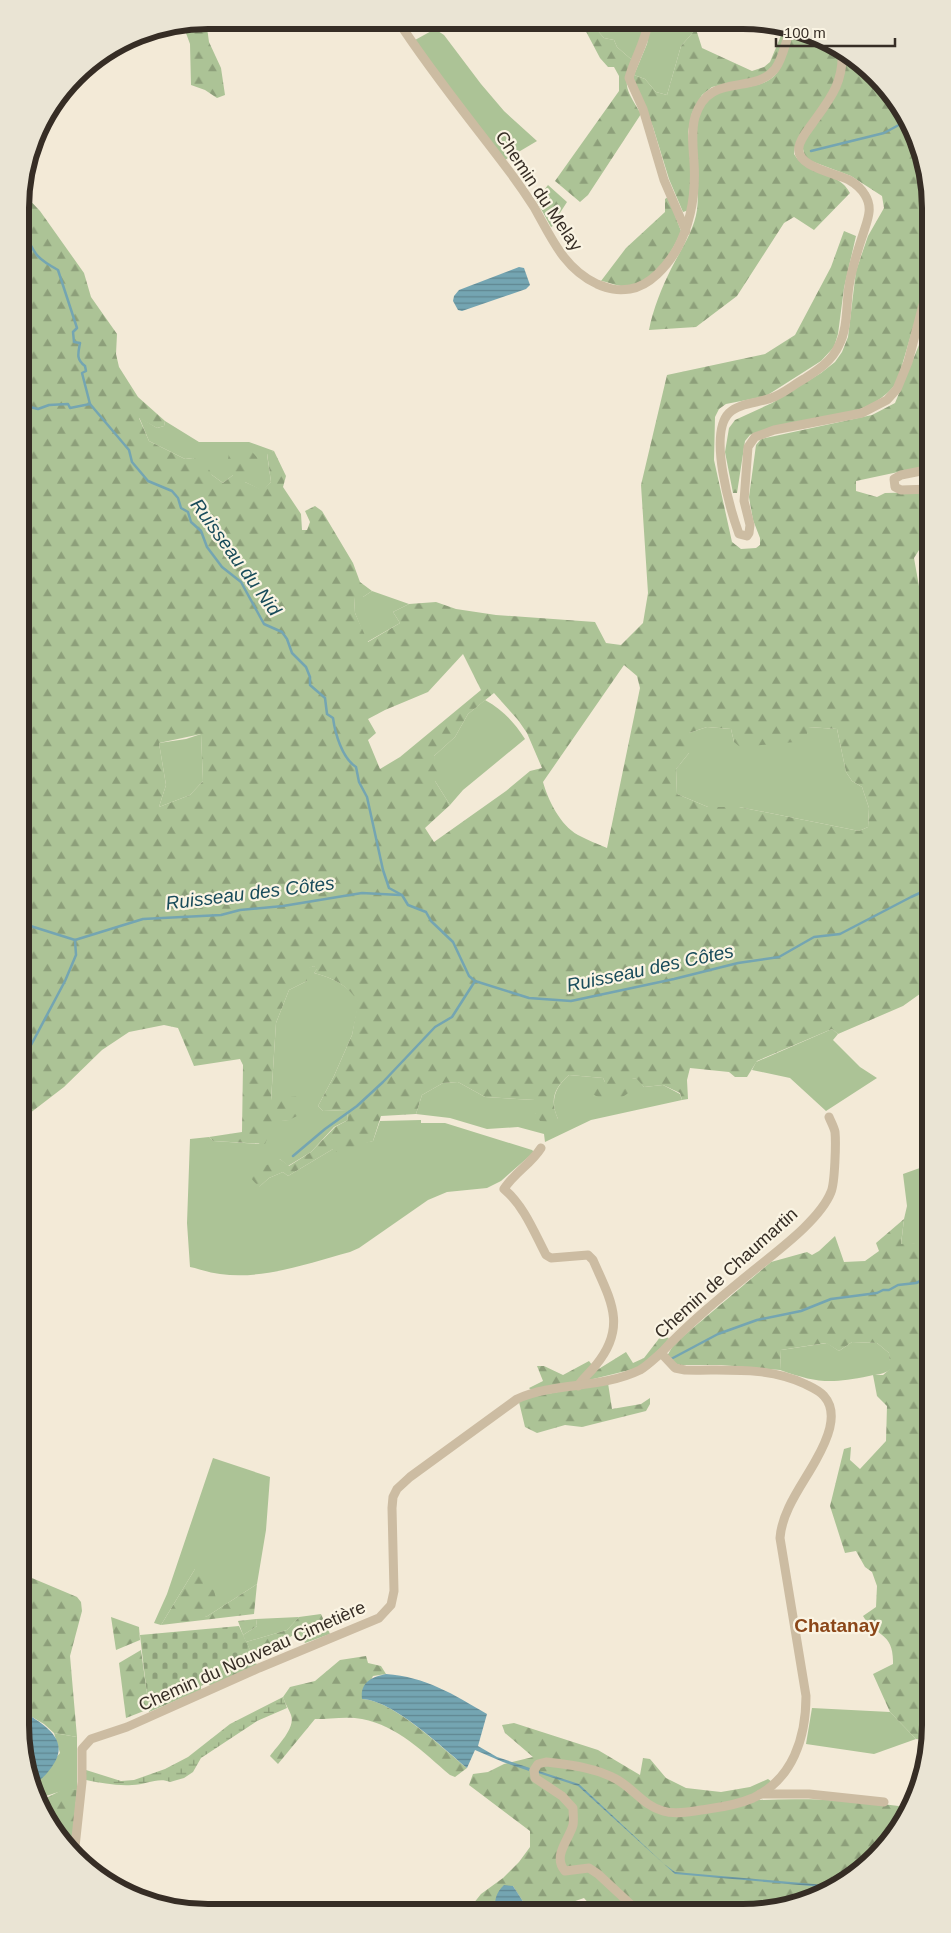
<svg xmlns="http://www.w3.org/2000/svg" width="951" height="1933" viewBox="0 0 951 1933" font-family="Helvetica,sans-serif">
<style>
.green{fill:#acc396}
.forest{fill:url(#forest-firs);fill-rule:evenodd}
.wetland{fill:url(#wetland-marsh)}
.cemetery{fill:url(#cemetery-stones)}
.water{fill:url(#water-rules)}
.lines{fill:none;stroke-linecap:round;stroke-linejoin:round}
.stream{stroke:#74a5b2;stroke-width:2.5}
.minor{stroke:#ccbca2;stroke-width:9}
.labels{text-anchor:middle;dominant-baseline:central;stroke-width:4.5;stroke-linejoin:round;paint-order:stroke}
.street-label{font-size:18px;fill:#362d25;stroke:#faf4e3}
.water-label{font-size:19px;font-style:italic;fill:#184b5a;stroke:#faf4e3}
.neighbourhood-label{font-size:19px;font-weight:bold;fill:#8b4618;stroke:#faf4e3}
.rim{fill:none;stroke:#362d25;stroke-width:6}
</style>
<defs>
<pattern id="forest-firs" width="22" height="20" patternUnits="userSpaceOnUse" patternTransform="scale(1.25)"><rect width="22" height="20" fill="#acc396"/><path d="M5 1l3.5 6h-7zM16 11l3.5 6h-7z" fill="#8d9f7a"/></pattern>
<pattern id="wetland-marsh" width="20" height="14" patternUnits="userSpaceOnUse" patternTransform="scale(1.25)"><rect width="20" height="14" fill="#acc396"/><path d="M1 5h8M5 5V1M11 12h8M15 12V8" fill="none" stroke="#8d9f7a"/></pattern>
<pattern id="cemetery-stones" width="16" height="16" patternUnits="userSpaceOnUse" patternTransform="scale(1.25)"><rect width="16" height="16" fill="#acc396"/><path d="M2 7V4a2 2 0 0 1 4 0v3zM10 15v-3a2 2 0 0 1 4 0v3z" fill="#8d9f7a"/></pattern>
<pattern id="water-rules" width="6" height="5" patternUnits="userSpaceOnUse" patternTransform="scale(1.25)"><rect width="6" height="5" fill="#74a5b2"/><path d="M0 2.5h6" fill="none" stroke="#608791"/></pattern>
</defs>
<rect width="100%" height="100%" fill="#f3ead7"/>
<g class="green">
<polygon points="590,22 645,23 642,38 632,60 617,47 614,40 604,38"/>
<polygon points="651,23 698,23 696,29 681,46 667,95 656,92 645,79 634,75 647,44"/>
<polygon points="435,29 444,35 481,84 504,111 537,141 505,160 452,94 415,40"/>
<polygon points="139,417 157,428 164,426 165,421 199,442 249,442 274,451 267,454 271,482 263,491 245,482 245,477 233,475 223,483 212,475 193,458 185,459 149,441"/>
<polygon points="372,591 409,604 393,612 400,623 367,642 355,613 354,597 363,597"/>
<path d="M485,700c18,10 29,22 40,39l-62,51 -13,15 -15,-24 -1,-25 21,-19 13,-23z"/>
<polygon points="707,727 731,729 734,742 808,727 837,729 846,772 852,781 862,787 869,808 868,827 859,831 739,807 708,807 677,794 676,769 689,753 689,733"/>
<polygon points="201,734 203,781 190,795 159,807 166,785 159,743 186,739"/>
<path d="M314,966l4,2 -4,5c19,5 34,12 45,29l-7,33 -18,41 -16,30 5,5 24,-1 1,10 -14,7 -23,25 -23,14 -8,-7 -21,28 10,-9 14,-6 5,4 45,-27 40,-8 7,-20 41,-1v3h24l87,27 2,2 -33,29 -14,7 -40,4 -19,8 -69,48 -9,4c-41,11 -86,28 -130,22 -10,-1 -20,-5 -30,-7l-3,-44 3,-84 19,-2 4,4 46,3 14,-23 16,-1 -18,-19 5,-78 13,-33 18,-9v-13z"/>
<polygon points="832,1029 838,1034 833,1040 860,1067 877,1078 826,1111 790,1078 752,1070 756,1062"/>
<path d="M569,1075l34,3 2,4 32,-4 7,9 19,-2 17,9 2,6 -91,20 -46,22 -1,-8 -26,-7 -31,2 -37,-11 -34,-4 6,-19 21,-12 15,-1 27,15 50,3v13l23,6c-8,-17 -4,-31 11,-44z"/>
<polygon points="931,1164 931,1242 901,1245 904,1219 907,1206 903,1174"/>
<polygon points="925,1301 931,1306 931,1341 918,1336 921,1326 921,1305"/>
<path d="M852,1342l25,1 12,10 2,16c-8,6 -13,5 -22,7 -39,8 -52,7 -89,-6l1,-20 46,-7 12,8z"/>
<polygon points="213,1458 270,1477 266,1530 257,1584 206,1617 203,1613 203,1587 195,1569 161,1625 154,1623 167,1594"/>
<polygon points="299,1617 287,1630 246,1642 243,1635 257,1626 256,1619"/>
<polygon points="812,1708 890,1712 916,1739 874,1754 806,1744"/>
<path d="M54,1733l23,4v53c-15,-2 -26,6 -41,8l-6,-14h2l28,-31z"/>
</g>
<g class="forest">
<polygon points="206,20 209,42 221,68 225,95 217,98 205,90 191,85 190,44 183,25"/>
<path d="M581,22h9l14,16 10,2 3,7 15,13c-10,27 -5,30 9,54l-53,81 -8,7 -25,-21 64,-90v-15l-5,-9h-6l-8,-9z"/>
<polygon points="785,26 787,28 775,64 766,74 755,78 712,87 702,95 692,113 688,132 692,171 689,210 683,212 669,179 653,127 632,81 634,75 645,79 656,92 667,95 681,46 696,29 702,48 752,71 764,67 770,62"/>
<path d="M794,28l32,11 12,8 2,19 -6,20 -39,61 -1,7c13,21 45,17 56,39l-36,37 -20,-13 -10,6 -47,73 -41,31 -47,3c4,-21 13,-43 22,-61 10,-20 23,-38 26,-59 4,-30 -9,-82 7,-105 18,-26 61,-8 76,-37 7,-12 10,-27 14,-40z"/>
<path d="M846,52l21,14 32,37 22,44 10,60v68l-7,16 -27,91c-31,44 -102,33 -147,53l-5,6 -8,52h-4l-8,-41 4,-24 6,-8 37,-17 49,-30 14,-11 7,-10 6,-15 8,-66 12,-35 16,-28 -2,-12 -31,-20 -40,-15 -6,-4 -3,-12 31,-46z"/>
<polygon points="548,185 567,202 558,216 562,221 551,227 536,200"/>
<path d="M22,192l18,19 44,62 7,24 26,37 -1,20 3,13 19,30 27,24 -1,5 -7,2 -18,-10 10,23 36,18 8,-1 12,4 7,13 11,8 10,-8 -6,-10 3,-17 16,-1c11,9 17,14 11,28l-11,2 -1,5 18,8 8,-8 -4,-29 7,-2 12,25 -3,11 18,27 1,16h5l3,-8 -5,-11 10,-5 7,5 31,52 7,19 12,9 -9,6h-9l1,16 13,29 32,-19 -7,-11 16,-8 27,-2 20,7 40,6 99,7 11,21 15,2 22,-22 5,-30 -7,-108 26,-110 98,-21 30,-19 36,-68 13,-36 12,5 -12,52 -6,46 -4,13 -13,14 -55,35 -40,8 -7,5 -4,8 -1,43 18,82 9,7 15,-1 4,-3v-7l-7,-18 -4,-23 7,-52 5,-6 111,-24 23,-12 24,-58 12,-39v159l-75,16v10l21,6 8,-4 46,-1v36l-2,1 2,2v19h-12l-5,8 9,51 6,7h2v370l-28,20 -65,28 -6,-5 -75,32 -10,16h-12l-6,-5 -39,-4 -3,12 1,19 -6,1 -2,-7 -17,-8 -19,2 -8,-9 -4,1 -1,12c-15,11 -21,14 -38,3l2,-8 10,-4 -2,-4 -34,-3c-16,14 -19,26 -11,44l-5,4 -13,-2 -5,-8v-13l-50,-3 -27,-15 -15,1 -21,12 -6,19 -35,2 -8,25 -37,11 -3,-3 -45,27 -5,-4 -14,6 -10,9 -12,-13 33,-15 9,7 22,-14 24,-25 13,-7 -1,-10 -24,1 -5,-5 16,-30 18,-41 6,-33c-10,-17 -25,-24 -44,-29l3,-4 -3,-3 -7,3v12l-18,9 -13,33 -5,77 25,-4 2,8 -1,12 -8,4 -15,2 -9,22 -52,-3 -4,-4 33,-5 1,-67 -3,-6 -46,7 -16,-38 -14,-3 -35,7 -27,18 -38,37 -43,33v-758c17,-8 11,-29 0,-40zM463,654l18,36 -81,67 -20,12 -12,-29 8,-7 -8,-14 17,-9 43,-18zM624,665l13,11 3,12 -33,160c-9,-4 -20,-8 -29,-13 -18,-10 -30,-35 -35,-53zM494,693l24,27 9,13 15,35 -12,3 -24,20 -72,51 -9,-14 25,-23 -15,-24 3,-9 -4,-16 21,-19 13,-23zM707,727l24,2 3,13 6,5 66,-6 2,-14 29,2 9,43 6,9 10,6 7,21 -1,19 -9,4 -120,-24h-31l-31,-13 -1,-25 13,-16v-20zM201,734l2,47 -13,14 -31,12 7,-22 -7,-42z"/>
<path d="M668,197l13,34c-9,23 -31,58 -60,55 -7,-1 -13,-4 -20,-5l25,-33 39,-36v-13z"/>
<path d="M904,1219l-3,25 30,-2v64l-6,-5 -4,3 7,18 -7,4 -2,9 12,6v397l-2,8 -2,-6 -11,-1 -26,-27 -17,-38 20,-10c1,-33 -17,-26 -30,-48l13,-9 1,-21 -5,-14 -7,-5 -9,-16 -11,2 -15,-47 14,-57 7,-2 -1,13 10,9 26,-28 1,-35 -10,-10 -4,-21h10l7,-6 -1,-16 -12,-10 -25,-1 -13,9 -13,-8 -45,7 -1,20 -59,-5h-41l-9,-3 -4,-6 7,-12 97,-82 36,-10 5,3 7,-4 16,-15 9,26 21,-1 14,-10 -3,-8z"/>
<polygon points="661,1336 669,1338 662,1347 638,1368 585,1381 597,1370 626,1352 633,1363 644,1358"/>
<polygon points="589,1361 592,1365 576,1383 531,1390 529,1388 543,1381 537,1366 544,1366 563,1375"/>
<polygon points="608,1383 612,1409 641,1404 650,1398 650,1404 646,1411 582,1427 565,1425 537,1433 525,1427 519,1402 530,1397"/>
<polygon points="195,1569 203,1569 203,1587 214,1590 216,1599 204,1612 206,1617 257,1584 254,1614 161,1625"/>
<polygon points="20,1573 77,1597 81,1602 82,1611 70,1656 77,1737 54,1733 44,1724 27,1714 23,1692 20,1694"/>
<polygon points="321,1614 330,1634 305,1643 298,1632 290,1637 288,1643 254,1658 246,1642 287,1630 299,1617"/>
<polygon points="111,1617 139,1627 140,1640 116,1650"/>
<polygon points="256,1619 257,1626 243,1635 238,1621"/>
<polygon points="141,1650 149,1709 126,1718 119,1663"/>
<path d="M366,1656l2,7 13,3 5,8 -13,2 -11,23c31,1 80,49 105,69l-12,9 -5,-2c-27,-23 -52,-49 -88,-56 -14,-3 -32,0 -47,0l-37,45 -8,-8c7,-10 26,-28 21,-41 -2,-6 -6,-11 -8,-18l7,-10 25,-6 25,-21z"/>
<path d="M514,1723l84,27 42,25 3,-17 7,1 16,19 20,10 35,4 29,-5 18,-8 4,3 -17,13 5,5c49,-2 101,0 151,8l-19,32 -44,41 -44,22 -60,10h-122l-6,-4 -4,2 1,2h-16l-13,-15 -29,10 -7,-4 -18,5 -4,-3 -13,-20 -18,21 7,5h-29l-4,-3 12,-15 22,-16 16,-16 11,-15v-16l-61,-46 4,-11 15,-2 16,-8 29,-7 -28,-24 -3,-8z"/>
<path d="M66,1788l11,2 -5,54c-24,-12 -25,-24 -36,-46l12,-1z"/>
</g>
<path class="wetland" d="M283,1697l4,11 -30,13 -56,37 -8,14 -9,6 -14,4c-12,-5 -24,3 -38,3 -15,1 -31,-2 -46,-5v-10l35,11 13,-1 31,-11 23,-12 42,-33z"/>
<polygon class="cemetery" points="239,1626 257,1665 211,1686 207,1683 201,1686 201,1690 149,1712 140,1635"/>
<g class="water">
<polygon points="519,267 524,268 530,285 526,289 462,311 458,310 453,301 454,296 459,290"/>
<path d="M386,1674c40,3 67,20 101,40l-9,32 19,11 33,11 -1,3 -26,-9 -28,-12 -8,18c-24,-20 -74,-68 -105,-69 -2,-17 10,-22 24,-25z"/>
<path d="M23,1692l8,12 -4,10c21,13 44,28 24,54 -6,8 -11,14 -21,16l-10,-58v-32z"/>
<polygon points="539,1771 579,1784 664,1864 675,1872 837,1886 834,1888 675,1874 578,1786 538,1773"/>
<path d="M504,1885l9,1 13,20c-12,4 -20,9 -31,1 0,-10 2,-15 9,-22z"/>
</g>
<g class="lines">
<g class="stream">
<polyline points="811,151 884,133 908,120"/>
<path d="M22,228c13,24 10,28 36,42l19,58 -4,4 1,10 6,1c-2,11 -4,16 5,23l1,5 -4,2 8,31 39,46 3,12 16,19 24,10 6,7 3,10 7,4 3,10 10,9 6,16 15,20 19,15 23,42 18,8 5,7 5,14 14,14 4,10v8l15,13 2,16 6,4c2,15 9,40 23,49l3,15 8,15 16,73 6,18 13,7 6,10 18,7 5,9 22,21 16,34 6,5 54,17 42,3 103,-22 64,-16 41,-6 35,-20 26,-3 71,-37 20,-9"/>
<polyline points="21,408 26,406 38,409 49,405 68,404 70,408 90,404"/>
<polyline points="21,923 75,940 143,919 221,915 240,910 283,906 362,893 400,895"/>
<polyline points="21,1064 65,981 76,955 75,940"/>
<polyline points="293,1156 325,1129 357,1106 383,1082 435,1027 452,1017 475,981"/>
<polyline points="671,1359 718,1334 757,1320 801,1311 831,1299 877,1293 883,1290 889,1290 898,1285 916,1283 931,1276"/>
</g>
<g class="minor">
<path d="M398,21c33,51 71,97 108,146 10,13 19,26 28,40 17,30 30,62 63,77 12,5 20,7 33,5 20,-3 37,-23 47,-40 15,-28 19,-56 17,-87 -1,-15 -3,-31 1,-45 14,-46 58,-21 80,-48 8,-10 11,-29 16,-42"/>
<path d="M648,23c-3,20 -14,36 -19,55l14,31 21,71 22,51"/>
<path d="M842,50c2,33 -12,49 -30,74 -5,7 -12,15 -13,23 -4,20 37,26 50,33 7,4 12,8 16,15 7,11 4,21 0,33 -6,19 -13,38 -16,58 -3,19 -1,42 -10,59 -7,16 -21,25 -35,34 -11,6 -21,15 -33,19 -12,5 -32,5 -42,15 -21,21 1,96 10,121l8,2 2,-3 1,-8 -6,-24 4,-54 7,-10 19,-7 88,-17 25,-13 10,-11 11,-27 15,-57 8,-22"/>
<polyline points="931,489 901,490 895,487 894,479 901,475 931,469"/>
<path d="M541,1148c-10,16 -27,25 -37,41 20,17 30,43 42,66l5,3 37,-3 5,5c17,39 35,66 3,105 -6,8 -13,13 -18,21"/>
<polyline points="760,1794 809,1794 884,1802"/>
<path d="M74,1856l8,-74v-33l9,-10 36,-12 132,-59 120,-50 12,-13 3,-14 -2,-83 1,-11 4,-8 13,-12 107,-78c38,-17 84,-10 123,-29 7,-4 14,-11 21,-17"/>
<path d="M640,1913l-42,-39 -9,-6 -24,3c-13,-15 4,-31 8,-46 1,-5 0,-12 0,-17l-11,-12 -27,-18 -1,-8 4,-6 8,-2c24,3 48,5 70,17 17,9 28,27 47,32 13,4 31,0 45,-2 15,-2 31,-5 45,-11 40,-19 53,-61 53,-102l-26,-158c2,-28 23,-54 36,-78 10,-18 24,-46 8,-64 -5,-6 -13,-9 -19,-12 -39,-18 -78,-13 -120,-14l-10,-2 -14,-15c28,-30 61,-57 93,-83 23,-19 66,-50 77,-78 4,-9 5,-50 4,-60 -1,-5 -4,-10 -6,-15"/>
</g>
</g>
<g class="labels">
<g class="street-label">
<text transform="translate(539 191) rotate(56)">Chemin du Melay</text>
<text transform="translate(726 1273) rotate(-42)">Chemin de Chaumartin</text>
<text transform="translate(252 1656) rotate(-24)">Chemin du Nouveau Cimetière</text>
</g>
<g class="water-label">
<text transform="translate(236 557) rotate(54)">Ruisseau du Nid</text>
<text transform="translate(250 893) rotate(-7)">Ruisseau des Côtes</text>
<text transform="translate(650 968) rotate(-12)">Ruisseau des Côtes</text>
</g>
<g class="neighbourhood-label">
<text x="837" y="1625">Chatanay</text>
</g>
</g>
<path d="M0 0H951V1933H0ZM208 29H743A179 179 0 0 1 922 208V1725A179 179 0 0 1 743 1904H208A179 179 0 0 1 29 1725V208A179 179 0 0 1 208 29Z" fill="#eae4d4" fill-rule="evenodd"/>
<path class="rim" d="M208 29H743A179 179 0 0 1 922 208V1725A179 179 0 0 1 743 1904H208A179 179 0 0 1 29 1725V208A179 179 0 0 1 208 29Z"/>
<path d="M776 38v8h119v-8" fill="none" stroke="#362d25" stroke-width="2.5"/>
<text x="784" y="38" font-size="15" fill="#362d25" stroke="#faf4e3" stroke-width="4" paint-order="stroke">100 m</text>
</svg>
